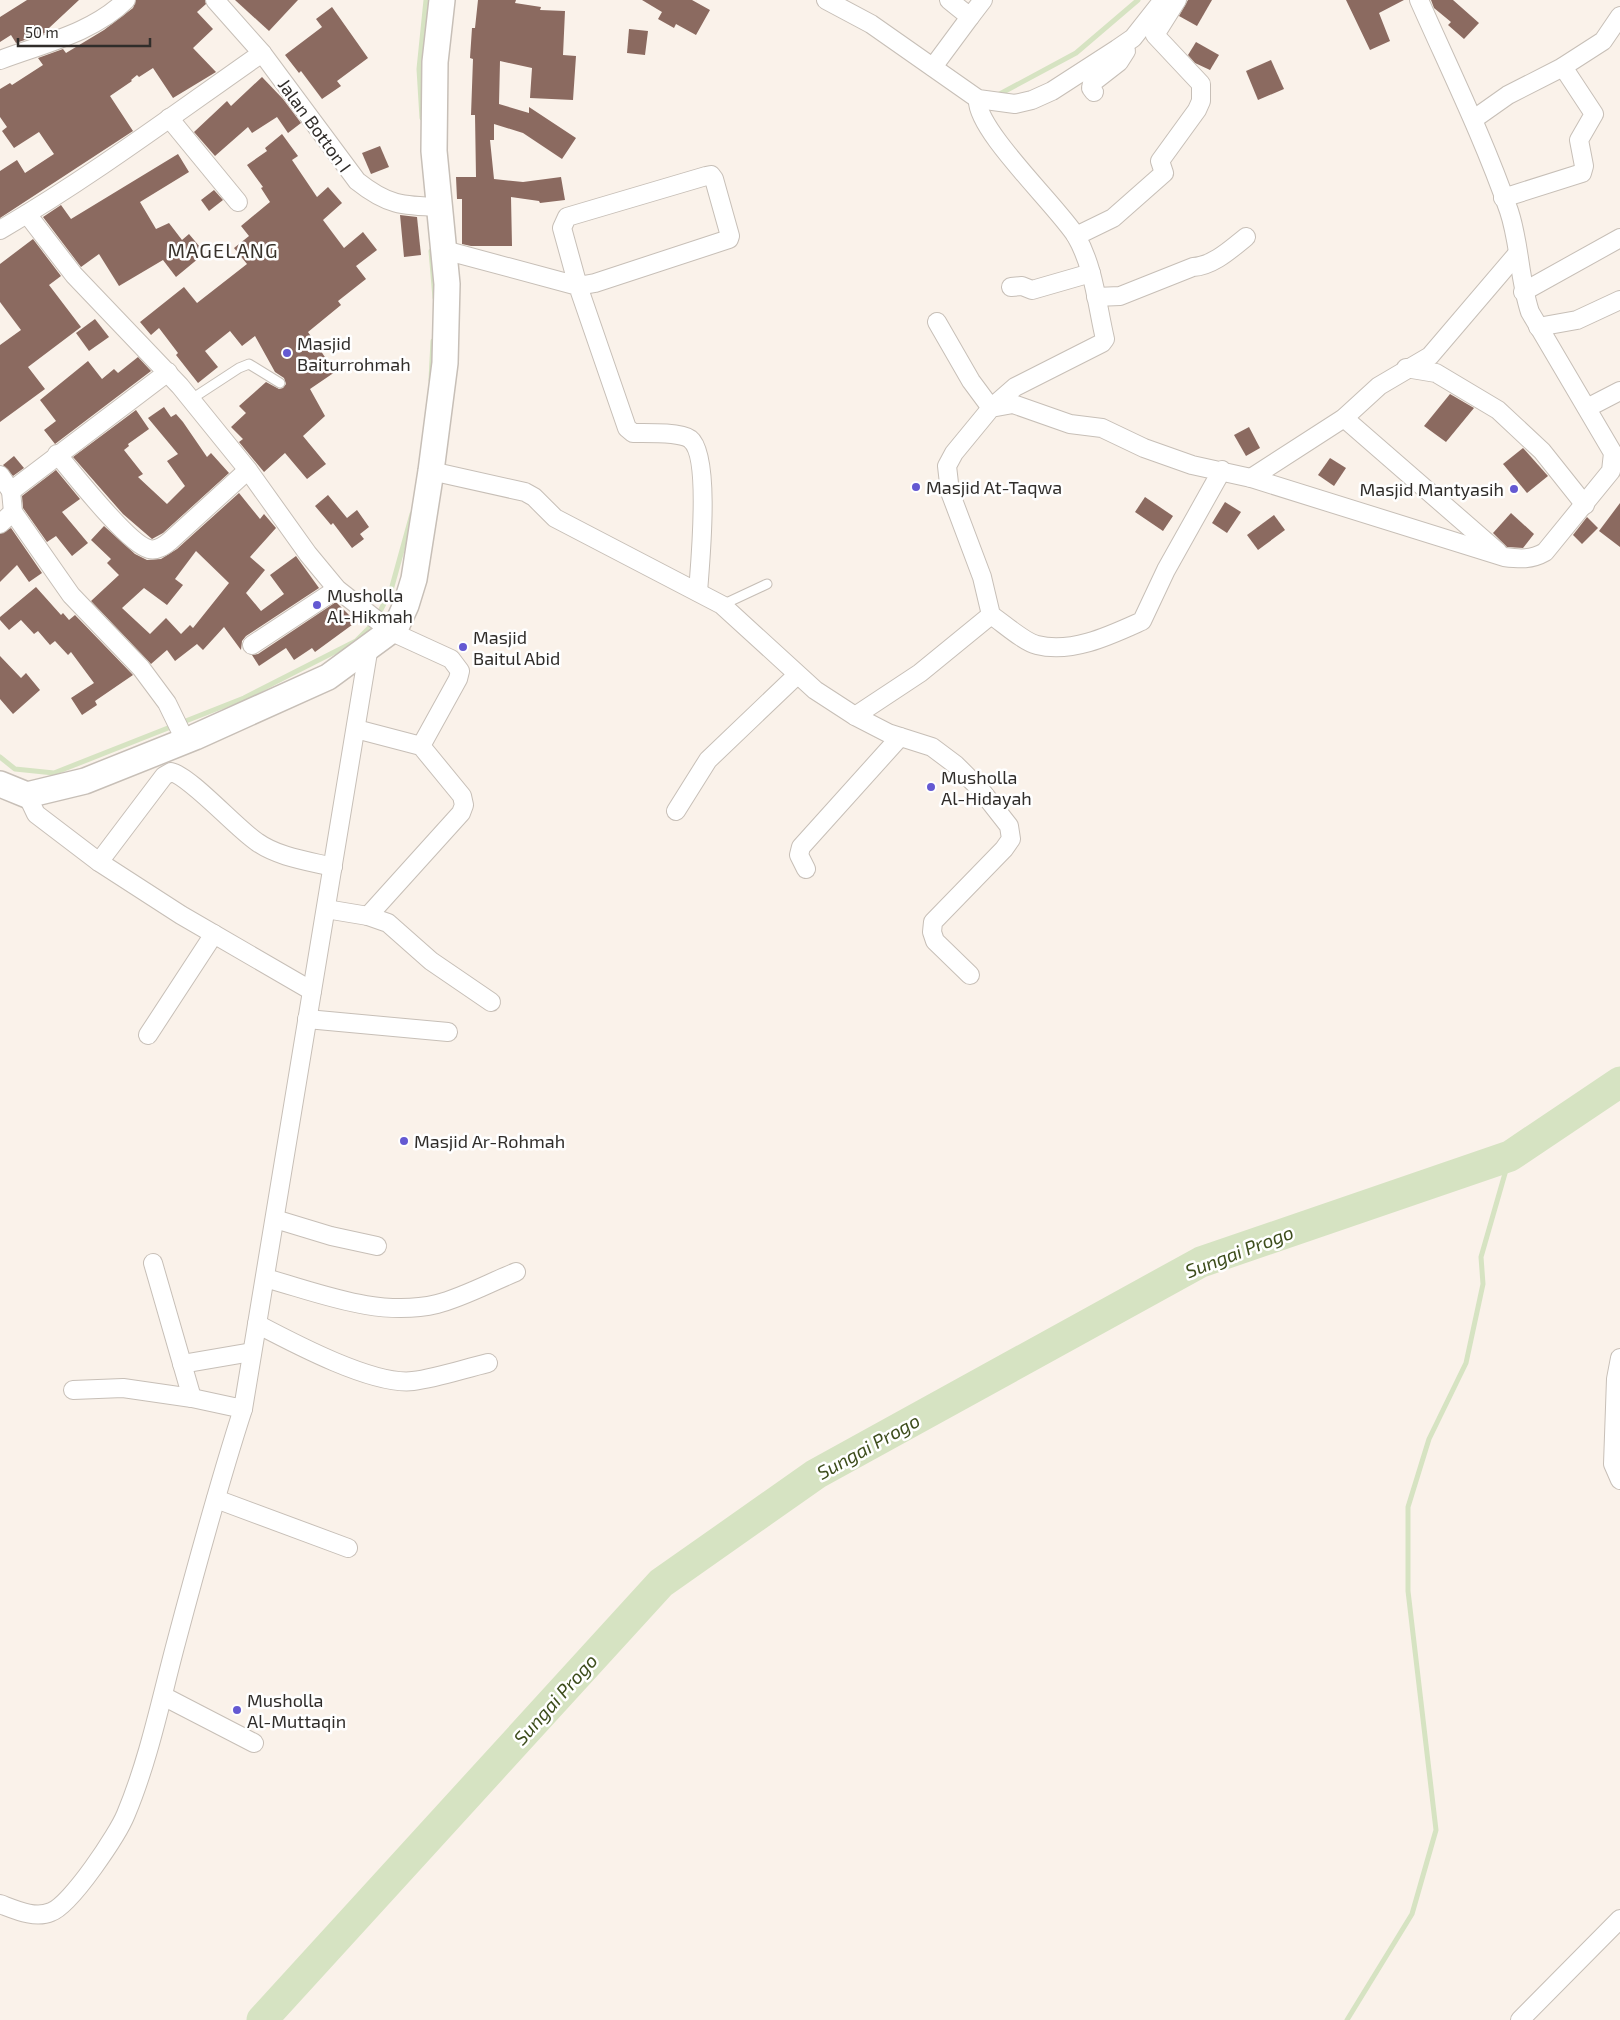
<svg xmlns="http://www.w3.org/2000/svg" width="1620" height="2020" viewBox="0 0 1620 2020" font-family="'Exo 2',sans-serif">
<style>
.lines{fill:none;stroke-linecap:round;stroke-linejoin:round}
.stream{stroke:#d6e3c2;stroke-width:5}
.river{stroke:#d6e3c2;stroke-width:31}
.building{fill:#8b6a60;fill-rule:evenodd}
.service-casing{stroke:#c7bfb7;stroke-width:11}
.minor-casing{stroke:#c7bfb7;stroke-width:20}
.secondary-casing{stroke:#c7bfb7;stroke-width:28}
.service{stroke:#fff;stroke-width:9}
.minor{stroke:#fff;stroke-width:18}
.secondary{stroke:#fff;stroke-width:25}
.poi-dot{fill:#6459d2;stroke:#fff;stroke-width:2}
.labels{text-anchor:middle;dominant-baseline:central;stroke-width:5;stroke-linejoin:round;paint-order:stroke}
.street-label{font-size:18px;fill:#302d2a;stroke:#fff}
.poi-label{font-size:18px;fill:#302d2a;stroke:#fff;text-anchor:start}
.water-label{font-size:19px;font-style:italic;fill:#3d4d1c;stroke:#fff}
.quarter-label{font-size:20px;letter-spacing:1px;fill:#39332c;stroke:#fff}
</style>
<rect width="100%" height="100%" fill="#faf2ea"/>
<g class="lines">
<g class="stream">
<polyline points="996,96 1076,53 1138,0"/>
<polyline points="422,118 419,69 426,0"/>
<polyline points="431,251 435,298"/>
<polyline points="431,380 433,341"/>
<polyline points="0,757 15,769 54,773 244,698 356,641 374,623 391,590 412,514"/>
<polyline points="1347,2020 1412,1914 1436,1830 1408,1591 1408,1507 1429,1439 1466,1363 1483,1284 1481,1257 1510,1156"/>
</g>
<polyline class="river" points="262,2020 661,1583 816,1474 1201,1262 1510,1156 1620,1082"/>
</g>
<g class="building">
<polygon points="27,0 79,0 49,28 51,31 16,43 11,35 0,42 0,17"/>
<polygon points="136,0 205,0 206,4 197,12 213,29 193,48 216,72 173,98 153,68 139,77 137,75 131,80 132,81 110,96 133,131 0,218 0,171 17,160 25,173 54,154 39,132 14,148 2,131 7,127 0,117 0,89 10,83 12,85 43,65 38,58 63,49 66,53 104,30 133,8"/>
<polygon points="235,0 298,0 269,31"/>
<polygon points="478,0 516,0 515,3 541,7 540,10 565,11 563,55 576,56 573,100 530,98 532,68 500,61 499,104 529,113 529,107 576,138 562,159 523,133 494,124 494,140 490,140 494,179 523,182 561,177 565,200 540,203 539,201 511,197 512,246 471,246 462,244 462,199 457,199 456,177 476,177 475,115 471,115 473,59 470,58 472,28 475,28"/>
<polygon points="642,0 692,0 710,10 696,35 676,24 674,28 658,19 662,12"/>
<polygon points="1188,0 1212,0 1197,26 1179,16"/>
<polygon points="1346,0 1404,0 1379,13 1390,41 1370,50"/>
<polygon points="1431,0 1453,0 1479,23 1464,39 1448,25 1451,22 1434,8"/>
<polygon points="332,7 368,58 337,81 341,86 322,99 301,71 299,73 285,55 322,27 316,19"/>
<polygon points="629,29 648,31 645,55 627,53"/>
<polygon points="1196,42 1219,55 1210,70 1195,63 1188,55"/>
<polygon points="1271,60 1284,89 1258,100 1246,71"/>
<polygon points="262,77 283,99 301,123 288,133 277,117 252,133 248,127 215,156 194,132 227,101 231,106"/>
<polygon points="282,134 298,156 292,160 317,197 328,187 342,203 323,220 344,248 363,232 377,250 356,266 366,279 338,301 341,305 308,332 335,372 310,389 325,416 303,436 326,464 307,479 285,453 264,472 239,442 243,439 231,427 246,413 239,406 266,382 279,389 283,388 286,384 284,378 275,372 255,336 242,346 230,331 205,351 218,367 198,383 176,355 178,353 159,328 151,335 140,322 184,287 197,303 247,264 234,248 249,236 241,226 270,202 261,188 263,187 247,165 267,151 265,148"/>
<polygon points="380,146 389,167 371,174 362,153"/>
<polygon points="178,154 189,172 140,202 156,229 169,223 182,240 189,234 205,253 176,277 163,260 119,286 99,254 81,267 43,217 61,205 71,219"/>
<polygon points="214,190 223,200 209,211 201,200"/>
<polygon points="400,215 417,217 421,255 404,257"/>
<polygon points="33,239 61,276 49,285 81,327 28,367 45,389 0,422 0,345 21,330 0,302 0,264"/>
<polygon points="95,319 109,337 89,351 76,333"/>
<polygon points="138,357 151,371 55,444 44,430 56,421 40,400 88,361 102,379 114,369 118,373"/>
<polygon points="1450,394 1474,408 1446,442 1424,426"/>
<polygon points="164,407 171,417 176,414 183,422 207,457 211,453 229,473 163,533 152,539 123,514 73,457 136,410 149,429 128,444 129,446 124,450 143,474 138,477 167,504 185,486 167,461 178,454 148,418"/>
<polygon points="1249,427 1260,448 1246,456 1234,435"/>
<polygon points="1523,448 1548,476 1527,493 1503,464"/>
<polygon points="14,456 24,468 13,476 3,465"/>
<polygon points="1330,458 1346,468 1334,486 1318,475"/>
<polygon points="56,470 80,499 62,512 88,543 72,556 56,536 47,542 23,508 22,496"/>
<path d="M239,493l21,26 4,-5 12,14 -26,29 15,13 -19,23 15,18 23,-17 -14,-19 26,-19 23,32 -73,48 -4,5 -1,9 -17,-23 -21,23 -6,-6 -22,17 -8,-11 -16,14 -60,-63 28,-26 -12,-12 4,-4 -20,-19 13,-14 31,28 12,6 14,-1 16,-10zM196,551l33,32 -36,45 -3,-3 -9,9 -15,-16 -16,16 -28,-26 22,-20 23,17 16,-20 -8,-6z"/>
<polygon points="328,495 347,518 357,510 369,527 360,534 364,539 352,548 333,523 331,525 315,506"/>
<polygon points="1145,497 1173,516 1163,531 1135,512"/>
<polygon points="1225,502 1241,512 1227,533 1212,523"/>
<polygon points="1620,503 1620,547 1599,531"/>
<polygon points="1511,513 1534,534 1523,548 1507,547 1493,533"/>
<polygon points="1274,515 1285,530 1258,550 1247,535"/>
<polygon points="1587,517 1598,528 1582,544 1573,535"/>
<polygon points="11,528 42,573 29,582 17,565 0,582 0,534"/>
<polygon points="36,587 61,615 63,613 69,620 75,615 133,675 95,701 97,705 82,715 71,698 94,683 71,652 68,655 55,641 50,645 38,631 34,634 21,620 9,630 0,620 0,617"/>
<polygon points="336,602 356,622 315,652 312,648 294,660 286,648 259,666 252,655 258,654"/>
<polygon points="0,656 21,678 26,673 40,690 13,714 0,699"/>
</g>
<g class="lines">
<g class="service-casing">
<g id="service">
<polyline points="190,400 239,368 249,364 280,383"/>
<polyline points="722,605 767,584"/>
</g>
</g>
<g class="minor-casing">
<g id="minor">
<path d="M215,0l47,53 95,128c30,24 45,25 83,26"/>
<polyline points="826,0 871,24 978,99 1015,104 1032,100 1052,91 1117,49 1133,38 1163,0"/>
<polyline points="949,0 970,17 983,0"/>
<path d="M0,60c42,-16 93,-27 126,-60"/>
<polyline points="933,67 970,17"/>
<polyline points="1094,92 1091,88 1092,83 1119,62 1126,51"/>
<polyline points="169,118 238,202"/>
<polyline points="1474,119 1508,95 1561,68 1603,41 1620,16"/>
<polyline points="1503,198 1582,173 1584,166 1579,140 1594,114 1563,67"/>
<polyline points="27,214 74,275 180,386 248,470 308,554 337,589 392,632 451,659 460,671 458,679 421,746"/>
<path d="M0,230c91,-53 176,-117 262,-177"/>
<polyline points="1076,236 1113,218 1164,173 1160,161 1197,110 1201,101 1201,84 1155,35 1177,0"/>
<path d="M444,250l134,36 17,-3 134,-44 1,-3 -16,-57 -3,-4 -5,1 -139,41 -5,11 16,58 49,142 6,5c14,0 47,-1 57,6 21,16 10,125 8,153"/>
<polyline points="1011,287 1022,286 1032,290 1091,273"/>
<polyline points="1523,292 1620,238"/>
<path d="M1096,297l24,-1 73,-29c20,-1 38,-18 53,-30"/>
<path d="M937,322l34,59 20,27 24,-21 87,-44 3,-4c-8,-34 -11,-72 -29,-103 -18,-29 -102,-108 -98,-137"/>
<polyline points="1538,327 1577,320 1620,300"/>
<polyline points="1406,368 1436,373 1498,410 1542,451 1585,505"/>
<polyline points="1587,408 1620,391"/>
<polyline points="1344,418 1498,552"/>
<path d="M57,454c16,19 71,90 92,95 8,2 15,-3 21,-8l78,-71"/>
<path d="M1222,470l-56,100 -24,51c-31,14 -70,33 -105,24 -13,-3 -34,-22 -46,-30l-9,-38 -32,-85 -3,-26 7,-13 37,-45 22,-4 57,20 32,4 42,20 48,17 59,13 253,79c16,2 27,3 41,-5l66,-81 2,-18 -83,-141c-11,-33 -10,-68 -21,-101 -25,-72 -59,-141 -90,-211"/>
<polyline points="431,471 525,492 534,497 555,518 722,605 815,690 855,716 888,733 932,747 956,765 980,789 1009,826 1011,839 1004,849 933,922 932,932 935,941 970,975"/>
<polyline points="0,475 11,491 168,372"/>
<polyline points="1251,478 1344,418 1379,386 1430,356 1517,254"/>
<polyline points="11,491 13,512 71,595 141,668 167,703 185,740"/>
<polyline points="0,524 13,512"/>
<polyline points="252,645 337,589"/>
<polyline points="855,716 920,673 991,615"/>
<polyline points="356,729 421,746 462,796 464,805 461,813 368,916"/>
<polyline points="27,795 36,814 99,862 181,915 312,991"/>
<polyline points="676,811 708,760 797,675"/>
<path d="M99,862l65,-86 7,-4c19,4 65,56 86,70 21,15 51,19 76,25"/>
<polyline points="806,869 799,855 801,847 900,737"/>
<polyline points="326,909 368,916 388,923 431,961 491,1002"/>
<polyline points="307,1019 448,1032"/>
<polyline points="148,1035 214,934"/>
<polyline points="275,1219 331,1236 377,1246"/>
<polyline points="153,1263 192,1398"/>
<path d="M265,1278c55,15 114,40 172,26 27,-7 54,-22 79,-32"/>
<path d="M257,1324c36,19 117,62 156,57 25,-3 50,-12 75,-18"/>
<polyline points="1620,1358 1616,1379 1613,1464 1620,1480"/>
<polyline points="182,1364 252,1352"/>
<polyline points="73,1390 123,1388 192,1398 243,1409 369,646"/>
<polyline points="216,1499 348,1548"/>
<polyline points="163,1696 254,1743"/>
<path d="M0,1904c16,6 35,15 51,8 20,-7 67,-78 75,-98 23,-55 35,-115 50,-171 21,-79 42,-157 67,-234"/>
<polyline points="1520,2020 1620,1919"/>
</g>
</g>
<g class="secondary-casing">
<polyline id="secondary" points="0,784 27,795 85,781 195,737 328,677 396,627 406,605 414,579 431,471 445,363 447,284 434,151 435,62 442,0"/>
</g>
<use href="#service" class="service"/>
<use href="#minor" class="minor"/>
<use href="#secondary" class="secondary"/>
</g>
<g class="poi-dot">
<circle cx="287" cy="353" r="5"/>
<circle cx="916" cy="487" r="5"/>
<circle cx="1514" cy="489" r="5"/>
<circle cx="317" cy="605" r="5"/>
<circle cx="463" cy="647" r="5"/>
<circle cx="931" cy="787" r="5"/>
<circle cx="404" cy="1141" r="5"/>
<circle cx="237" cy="1710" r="5"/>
</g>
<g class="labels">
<g class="street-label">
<text transform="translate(315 125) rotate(54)">Jalan Botton I</text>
</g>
<g class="poi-label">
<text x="297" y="343">Masjid<tspan x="297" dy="21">Baiturrohmah</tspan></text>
<text x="926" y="487">Masjid At-Taqwa</text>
<text x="1504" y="489" text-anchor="end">Masjid Mantyasih</text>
<text x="327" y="595">Musholla<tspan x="327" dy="21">Al-Hikmah</tspan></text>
<text x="473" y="637">Masjid<tspan x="473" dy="21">Baitul Abid</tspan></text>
<text x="941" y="777">Musholla<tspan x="941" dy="21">Al-Hidayah</tspan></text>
<text x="414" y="1141">Masjid Ar-Rohmah</text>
<text x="247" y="1700">Musholla<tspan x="247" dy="21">Al-Muttaqin</tspan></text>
</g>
<g class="water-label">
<text transform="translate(1239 1251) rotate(-21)">Sungai Progo</text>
<text transform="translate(868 1446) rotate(-29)">Sungai Progo</text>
<text transform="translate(555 1699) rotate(-48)">Sungai Progo</text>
</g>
<g class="quarter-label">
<text x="223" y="250">MAGELANG</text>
</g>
</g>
<path d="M18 38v8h132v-8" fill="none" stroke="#302d2a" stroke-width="2.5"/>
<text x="25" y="38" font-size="15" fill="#302d2a" stroke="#ffffff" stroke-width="4" paint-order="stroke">50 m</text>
</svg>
